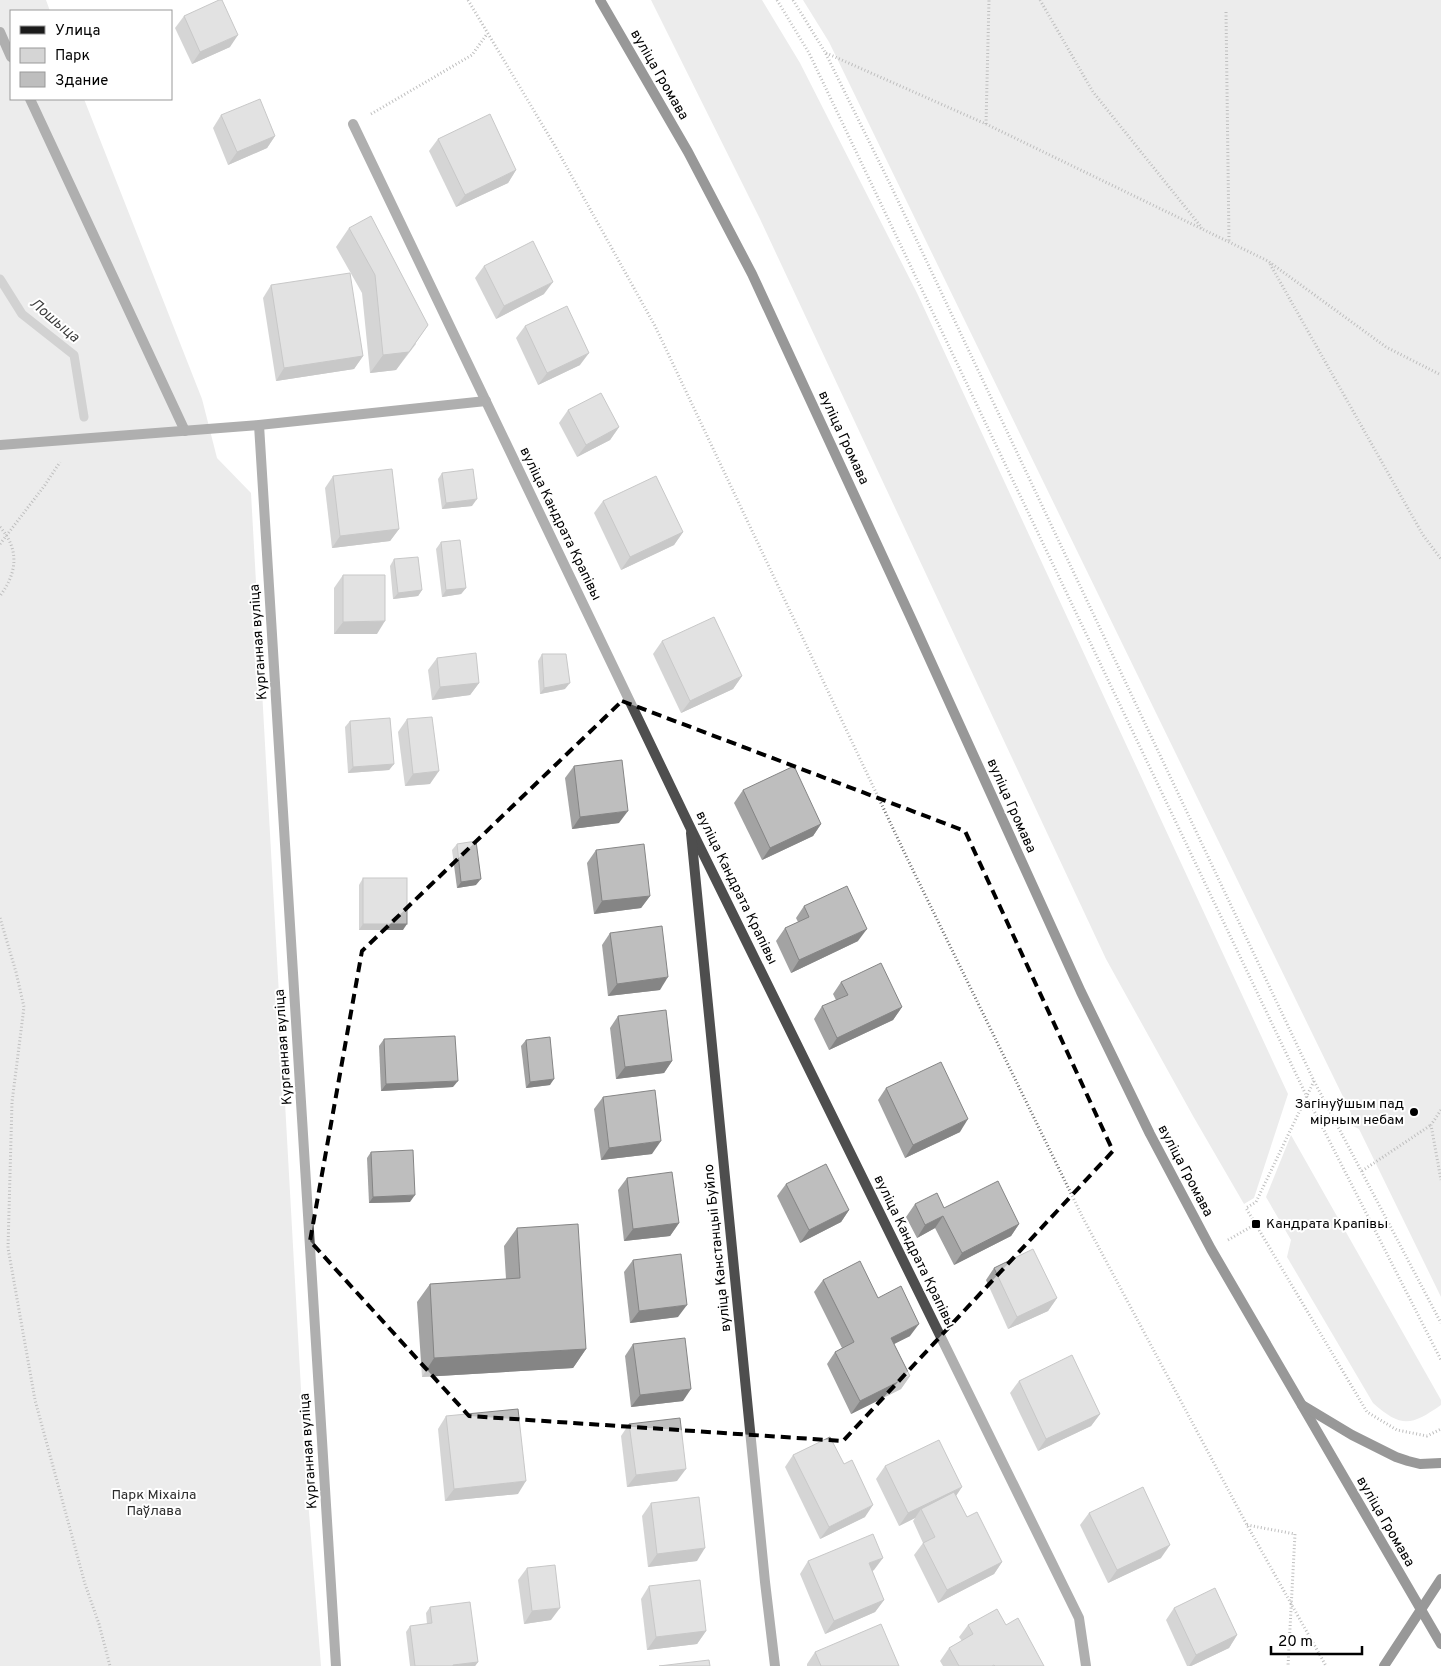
<svg xmlns="http://www.w3.org/2000/svg" width="1441" height="1666" viewBox="0 0 1441 1666" font-family="Overpass,sans-serif">
<style>
.green{fill:#d5d5d5}
.lines{fill:none;stroke-linecap:round;stroke-linejoin:round}
.stream{stroke:#9c9c9c;stroke-width:9}
.path{stroke:#707070;stroke-width:3;stroke-dasharray:1 2.5;stroke-linecap:butt}
.lane{stroke:#4e4e4e;stroke-width:10}
.street{stroke:#4e4e4e;stroke-width:10}
.secondary{stroke:#1b1b1b;stroke-width:10}
.wall{fill:#a3a3a3}
.shaded-wall{fill:#858585}
.building{fill:#bebebe;stroke:#858585}
.marked{fill:none;stroke:#000;stroke-width:4;stroke-dasharray:10 6;stroke-linejoin:round}
.poi-dot{fill:#000;stroke:#fff;stroke-width:2}
.labels{text-anchor:middle;dominant-baseline:central;stroke-width:4;stroke-linejoin:round;paint-order:stroke}
.street-label{font-size:14px;fill:#000;stroke:#fff}
.poi-label{font-size:14px;fill:#000;stroke:#fff;text-anchor:end}
.park-label{font-size:14px;fill:#2c2c2c;stroke:#fff}
.water-label{font-size:15px;font-style:italic;fill:#3d3d3d;stroke:#fff}
</style>
<rect width="100%" height="100%" fill="#fff"/>
<g class="green">
<polygon points="0,0 46,0 50,11 11,11 11,99 84,99 202,399 217,458 251,493 305,1461 321,1666 0,1666"/>
<polygon points="651,0 762,0 800,63 917,293 1288,1094 1254,1198 1244,1204 1193,1116 1106,959 760,219"/>
<polygon points="803,0 1441,0 1441,1297 1359,1129 1351,1125 1351,1113 829,42"/>
<path d="M1291,1135l150,265v5c-29,20 -39,24 -68,-2l-86,-146 4,-17 -25,-43z"/>
</g>
<g class="lines">
<polyline class="stream" points="0,279 22,314 74,355 84,417"/>
<g class="path">
<polyline points="468,0 555,146 655,326 907,858 1083,1218 1247,1525 1326,1666"/>
<polyline points="777,0 809,53 1307,1097 1441,1360"/>
<polyline points="793,0 825,52 891,186 1314,1081 1441,1323"/>
<polyline points="1040,0 1093,92 1202,228"/>
<polyline points="1226,12 1229,242"/>
<polyline points="826,53 986,124 1268,261 1386,347 1441,375"/>
<polyline points="371,114 472,55 487,34"/>
<polyline points="986,124 989,0"/>
<polyline points="1270,264 1423,535 1441,559"/>
<path d="M0,527c20,23 17,46 0,69"/>
<polyline points="0,544 45,485 60,462"/>
<polyline points="0,918 16,972 24,1007 12,1102 8,1248 35,1400 85,1584 99,1624 110,1666"/>
<polyline points="1314,1081 1256,1202 1246,1208 1367,1412 1397,1430 1427,1436 1441,1429"/>
<polyline points="1441,1110 1431,1125 1441,1180"/>
<polyline points="1362,1171 1431,1125"/>
<polyline points="1228,1240 1256,1224"/>
<polyline points="1247,1525 1295,1534 1288,1666"/>
</g>
<g class="lane">
<polyline points="0,32 11,57"/>
<polyline points="30,99 185,431"/>
</g>
<g class="street">
<polyline points="353,124 690,827 1079,1618 1086,1666"/>
<polyline points="259,425 336,1666"/>
<polyline points="0,445 259,425 486,401"/>
<polyline points="691,833 765,1582 775,1666"/>
</g>
<g class="secondary">
<polyline points="600,0 688,152 752,274 911,618 1081,992 1150,1134 1211,1249 1441,1644"/>
<polyline points="1302,1405 1352,1435 1396,1457 1408,1461 1420,1464 1441,1463"/>
<polyline points="1384,1666 1441,1579"/>
</g>
</g>
<g class="wall">
<polygon points="184,16 230,47 192,64 175,28"/>
<polygon points="221,115 275,136 267,148 228,165 213,128"/>
<polygon points="438,139 516,170 508,183 456,207 429,151"/>
<polygon points="349,228 416,344 396,370 370,373 362,293 336,247"/>
<polygon points="484,266 544,294 496,319 475,278"/>
<polygon points="271,285 363,356 354,369 276,381 263,298"/>
<polygon points="525,326 580,365 538,385 516,338"/>
<polygon points="568,410 619,427 610,440 577,457 559,423"/>
<polygon points="442,473 472,506 442,509 438,479"/>
<polygon points="333,476 399,529 390,541 332,548 325,488"/>
<polygon points="603,501 683,532 674,545 621,570 594,513"/>
<polygon points="441,542 466,588 461,594 442,597 436,549"/>
<polygon points="394,559 422,590 418,596 393,599 390,566"/>
<polygon points="343,575 377,634 334,634 334,588"/>
<polygon points="662,641 742,676 733,689 681,713 653,654"/>
<polygon points="542,654 565,689 540,694 538,661"/>
<polygon points="437,658 479,683 470,695 432,700 428,670"/>
<polygon points="407,719 430,784 405,786 398,732"/>
<polygon points="350,721 394,764 389,770 348,773 345,727"/>
<polygon points="574,766 619,823 572,829 565,778"/>
<polygon points="743,790 821,824 813,836 762,860 734,803"/>
<polygon points="457,844 476,885 457,888 452,850"/>
<polygon points="596,850 650,896 641,908 594,914 587,863"/>
<polygon points="363,878 403,930 359,930 359,885"/>
<polygon points="804,906 858,941 791,973 776,941 785,928 798,922 796,918"/>
<polygon points="610,933 660,990 608,996 602,945"/>
<polygon points="841,982 902,1007 893,1020 829,1050 814,1019 822,1006 836,1000 833,994"/>
<polygon points="618,1016 672,1061 664,1073 616,1079 610,1028"/>
<polygon points="384,1039 453,1087 381,1091 379,1046"/>
<polygon points="526,1040 550,1085 526,1088 521,1046"/>
<polygon points="886,1088 960,1132 905,1158 878,1100"/>
<polygon points="603,1097 652,1154 601,1160 594,1109"/>
<polygon points="371,1152 410,1202 369,1203 367,1158"/>
<polygon points="627,1178 679,1223 670,1236 624,1241 618,1190"/>
<polygon points="786,1184 849,1210 841,1222 800,1243 777,1196"/>
<polygon points="915,1204 944,1208 1019,1224 1011,1236 954,1265 935,1228 917,1238 906,1217"/>
<polygon points="517,1228 586,1349 573,1368 422,1377 417,1302 430,1284 506,1279 504,1246"/>
<polygon points="633,1260 678,1317 630,1323 624,1272"/>
<polygon points="994,1268 1057,1298 1048,1311 1008,1329 986,1280"/>
<polygon points="823,1280 878,1298 910,1336 894,1344 910,1376 901,1389 851,1414 827,1364 835,1352 842,1348 814,1292"/>
<polygon points="633,1344 683,1401 631,1407 625,1356"/>
<polygon points="1019,1381 1100,1414 1091,1426 1038,1451 1010,1393"/>
<polygon points="446,1416 518,1494 445,1501 438,1429"/>
<polygon points="629,1424 677,1481 627,1487 621,1436"/>
<polygon points="793,1455 844,1464 865,1517 820,1539 785,1467"/>
<polygon points="885,1466 956,1496 967,1517 1002,1562 994,1574 938,1603 914,1555 923,1543 913,1521 915,1518 899,1526 876,1479"/>
<polygon points="651,1503 697,1561 648,1567 642,1516"/>
<polygon points="1089,1513 1161,1558 1108,1583 1080,1525"/>
<polygon points="808,1561 874,1570 872,1571 884,1600 875,1612 825,1634 800,1574"/>
<polygon points="527,1568 551,1620 524,1624 518,1580"/>
<polygon points="649,1586 706,1631 697,1644 647,1650 641,1599"/>
<polygon points="430,1607 478,1662 475,1666 410,1666 406,1632 410,1626 427,1624 426,1613"/>
<polygon points="1174,1608 1237,1635 1229,1648 1191,1666 1187,1666 1166,1620"/>
<polygon points="968,1625 1006,1625 1044,1666 943,1666 940,1661 949,1648 962,1641 959,1637"/>
<polygon points="815,1652 899,1666 807,1666 807,1664"/>
</g>
<g class="shaded-wall">
<polygon points="238,35 230,47 192,64 200,52"/>
<polygon points="275,136 267,148 228,165 237,152"/>
<polygon points="516,170 508,183 456,207 465,195"/>
<polygon points="553,282 544,294 496,319 504,306"/>
<polygon points="428,325 396,370 370,373 383,355"/>
<polygon points="589,353 580,365 538,385 547,373"/>
<polygon points="363,356 354,369 276,381 284,368"/>
<polygon points="619,427 610,440 577,457 586,445"/>
<polygon points="477,499 472,506 442,509 446,503"/>
<polygon points="399,529 390,541 332,548 340,536"/>
<polygon points="683,532 674,545 621,570 630,557"/>
<polygon points="466,588 461,594 442,597 446,590"/>
<polygon points="422,590 418,596 393,599 398,593"/>
<polygon points="385,621 377,634 334,634 343,622"/>
<polygon points="742,676 733,689 681,713 690,701"/>
<polygon points="479,683 470,695 432,700 440,687"/>
<polygon points="570,683 565,689 540,694 544,688"/>
<polygon points="394,764 389,770 348,773 353,767"/>
<polygon points="439,771 430,784 405,786 413,774"/>
<polygon points="628,811 619,823 572,829 580,817"/>
<polygon points="821,824 813,836 762,860 770,848"/>
<polygon points="481,879 476,885 457,888 461,882"/>
<polygon points="650,896 641,908 594,914 602,901"/>
<polygon points="363,924 407,924 403,930 359,930"/>
<polygon points="867,929 858,941 791,973 799,960"/>
<polygon points="668,977 660,990 608,996 617,984"/>
<polygon points="902,1007 893,1020 829,1050 837,1038"/>
<polygon points="672,1061 664,1073 616,1079 625,1067"/>
<polygon points="554,1079 550,1085 526,1088 530,1082"/>
<polygon points="458,1081 453,1087 381,1091 386,1084"/>
<polygon points="968,1119 960,1132 905,1158 913,1145"/>
<polygon points="661,1141 652,1154 601,1160 609,1148"/>
<polygon points="415,1195 410,1202 369,1203 373,1197"/>
<polygon points="849,1210 841,1222 800,1243 809,1230"/>
<polygon points="943,1216 935,1228 917,1238 925,1225"/>
<polygon points="679,1223 670,1236 624,1241 633,1229"/>
<polygon points="1019,1224 1011,1236 954,1265 962,1253"/>
<polygon points="1057,1298 1048,1311 1008,1329 1017,1317"/>
<polygon points="687,1305 678,1317 630,1323 639,1311"/>
<polygon points="919,1324 910,1336 882,1350 891,1338"/>
<polygon points="586,1349 573,1368 422,1377 434,1358"/>
<polygon points="910,1376 901,1389 851,1414 860,1401"/>
<polygon points="691,1389 683,1401 631,1407 640,1395"/>
<polygon points="1100,1414 1091,1426 1038,1451 1046,1439"/>
<polygon points="686,1469 677,1481 627,1487 636,1475"/>
<polygon points="526,1481 518,1494 445,1501 454,1489"/>
<polygon points="962,1487 954,1499 921,1509 915,1518 899,1526 908,1513"/>
<polygon points="873,1505 865,1517 820,1539 829,1527"/>
<polygon points="1170,1545 1161,1558 1108,1583 1117,1570"/>
<polygon points="705,1548 697,1561 648,1567 657,1554"/>
<polygon points="883,1558 874,1570 860,1576 869,1563"/>
<polygon points="1002,1562 994,1574 938,1603 947,1590"/>
<polygon points="884,1600 875,1612 825,1634 834,1621"/>
<polygon points="560,1608 551,1620 524,1624 532,1611"/>
<polygon points="706,1631 697,1644 647,1650 656,1637"/>
<polygon points="1237,1635 1229,1648 1191,1666 1189,1666 1196,1655"/>
<polygon points="478,1662 475,1666 453,1666 453,1665"/>
</g>
<g class="building">
<polygon points="219,0 222,0 238,35 200,52 184,16"/>
<polygon points="260,99 275,136 237,152 221,115"/>
<polygon points="490,114 516,170 465,195 438,139"/>
<polygon points="371,216 428,325 409,352 383,355 375,275 349,228"/>
<polygon points="533,241 553,282 504,306 484,266"/>
<polygon points="350,273 363,356 284,368 271,285"/>
<polygon points="567,306 589,353 547,373 525,326"/>
<polygon points="601,393 619,427 586,445 568,410"/>
<polygon points="392,469 399,529 340,536 333,476"/>
<polygon points="473,469 477,499 446,503 442,473"/>
<polygon points="656,476 683,532 630,557 603,501"/>
<polygon points="460,540 466,588 446,590 441,542"/>
<polygon points="418,557 422,590 398,593 394,559"/>
<polygon points="343,575 385,575 385,621 343,622"/>
<polygon points="714,617 742,676 690,701 662,641"/>
<polygon points="476,653 479,683 440,687 437,658"/>
<polygon points="542,654 566,654 570,683 544,688"/>
<polygon points="432,717 439,771 413,774 407,719"/>
<polygon points="390,718 394,764 353,767 350,721"/>
<polygon points="622,760 628,811 580,817 574,766"/>
<polygon points="794,766 821,824 770,848 743,790"/>
<polygon points="476,841 481,879 461,882 457,844"/>
<polygon points="644,844 650,896 602,901 596,850"/>
<rect x="363" y="878" width="44" height="46"/>
<polygon points="847,886 867,929 799,960 785,928 809,917 804,906"/>
<polygon points="662,926 668,977 617,984 610,933"/>
<polygon points="881,963 902,1007 837,1038 822,1006 848,995 841,982"/>
<polygon points="666,1010 672,1061 625,1067 618,1016"/>
<polygon points="455,1036 458,1081 386,1084 384,1039"/>
<polygon points="550,1037 554,1079 530,1082 526,1040"/>
<polygon points="941,1062 968,1119 913,1145 886,1088"/>
<polygon points="655,1090 661,1141 609,1148 603,1097"/>
<polygon points="413,1150 415,1195 373,1197 371,1152"/>
<polygon points="826,1164 849,1210 809,1230 786,1184"/>
<polygon points="672,1172 679,1223 633,1229 627,1178"/>
<polygon points="998,1181 1019,1224 962,1253 943,1216 925,1225 915,1204 937,1193 944,1208"/>
<polygon points="578,1224 586,1349 434,1358 430,1284 520,1278 517,1228"/>
<polygon points="1033,1249 1057,1298 1017,1317 994,1268"/>
<polygon points="681,1254 687,1305 639,1311 633,1260"/>
<polygon points="860,1261 878,1298 901,1286 919,1324 891,1338 910,1376 860,1401 835,1352 854,1342 823,1280"/>
<polygon points="685,1338 691,1389 640,1395 633,1344"/>
<polygon points="1072,1355 1100,1414 1046,1439 1019,1381"/>
<polygon points="518,1409 526,1481 454,1489 446,1416"/>
<polygon points="680,1418 686,1469 636,1475 629,1424"/>
<polygon points="830,1437 844,1464 852,1460 873,1505 829,1527 793,1455"/>
<polygon points="939,1440 962,1487 908,1513 885,1466"/>
<polygon points="1143,1487 1170,1545 1117,1570 1089,1513"/>
<polygon points="954,1492 967,1517 977,1512 1002,1562 947,1590 923,1543 935,1537 921,1509"/>
<polygon points="699,1497 705,1548 657,1554 651,1503"/>
<polygon points="873,1534 883,1558 869,1563 884,1600 834,1621 808,1561"/>
<polygon points="555,1565 560,1608 532,1611 527,1568"/>
<polygon points="700,1580 706,1631 656,1637 649,1586"/>
<polygon points="1215,1588 1237,1635 1196,1655 1174,1608"/>
<polygon points="470,1602 478,1662 453,1665 453,1666 415,1666 410,1626 432,1623 430,1607"/>
<polygon points="997,1609 1006,1625 1018,1618 1044,1666 995,1666 994,1665 992,1666 959,1666 949,1648 973,1634 968,1625"/>
<polygon points="881,1624 899,1666 821,1666 815,1652"/>
<polygon points="709,1660 710,1666 659,1666"/>
</g>
<path d="M0 0H1441V1666H0ZM622,701l343,130 148,320 -270,290 -374,-25 -159,-175 52,-290z" fill="#fff" fill-opacity=".55" fill-rule="evenodd"/>
<path class="marked" d="M622,701l343,130 148,320 -270,290 -374,-25 -159,-175 52,-290z"/>
<g class="poi-dot">
<circle cx="1414" cy="1112" r="5"/>
<rect x="1251" y="1219" width="10" height="10" rx="2.5"/>
</g>
<g class="labels">
<g class="street-label">
<text transform="translate(659 75) rotate(60)">вуліца Громава</text>
<text transform="translate(843 438) rotate(65)">вуліца Громава</text>
<text transform="translate(560 524) rotate(64)">вуліца Кандрата Крапівы</text>
<text transform="translate(259 642) rotate(-94)">Курганная вуліца</text>
<text transform="translate(1011 806) rotate(66)">вуліца Громава</text>
<text transform="translate(736 888) rotate(64)">вуліца Кандрата Крапівы</text>
<text transform="translate(284 1047) rotate(-94)">Курганная вуліца</text>
<text transform="translate(1185 1171) rotate(62)">вуліца Громава</text>
<text transform="translate(718 1248) rotate(-96)">вуліца Канстанцыі Буйло</text>
<text transform="translate(914 1252) rotate(64)">вуліца Кандрата Крапівы</text>
<text transform="translate(309 1451) rotate(-94)">Курганная вуліца</text>
<text transform="translate(1385 1522) rotate(60)">вуліца Громава</text>
</g>
<g class="poi-label">
<text x="1404" y="1104">Загінуўшым пад<tspan x="1404" dy="16">мірным небам</tspan></text>
<text x="1266" y="1224" text-anchor="start">Кандрата Крапівы</text>
</g>
<g class="park-label">
<text x="154" y="1495">Парк Міхаіла<tspan x="154" dy="16">Паўлава</tspan></text>
</g>
<g class="water-label">
<text transform="translate(54 321) rotate(40)">Лошыца</text>
</g>
</g>
<rect x="10" y="10" width="162" height="90" fill="#ffffff" stroke="#999999"/>
<rect x="20" y="26" width="25" height="8" fill="#1b1b1b" stroke="#999999"/>
<text x="55" y="35" font-size="15" fill="#000000">Улица</text>
<rect x="20" y="48" width="25" height="15" fill="#d5d5d5" stroke="#999999"/>
<text x="55" y="60" font-size="15" fill="#000000">Парк</text>
<rect x="20" y="72" width="25" height="15" fill="#bebebe" stroke="#999999"/>
<text x="55" y="85" font-size="15" fill="#000000">Здание</text>
<path d="M1271 1646v8h91v-8" fill="none" stroke="#000000" stroke-width="2.5"/>
<text x="1278" y="1646" font-size="15" fill="#000000" stroke="#ffffff" stroke-width="4" paint-order="stroke">20 m</text>
</svg>
